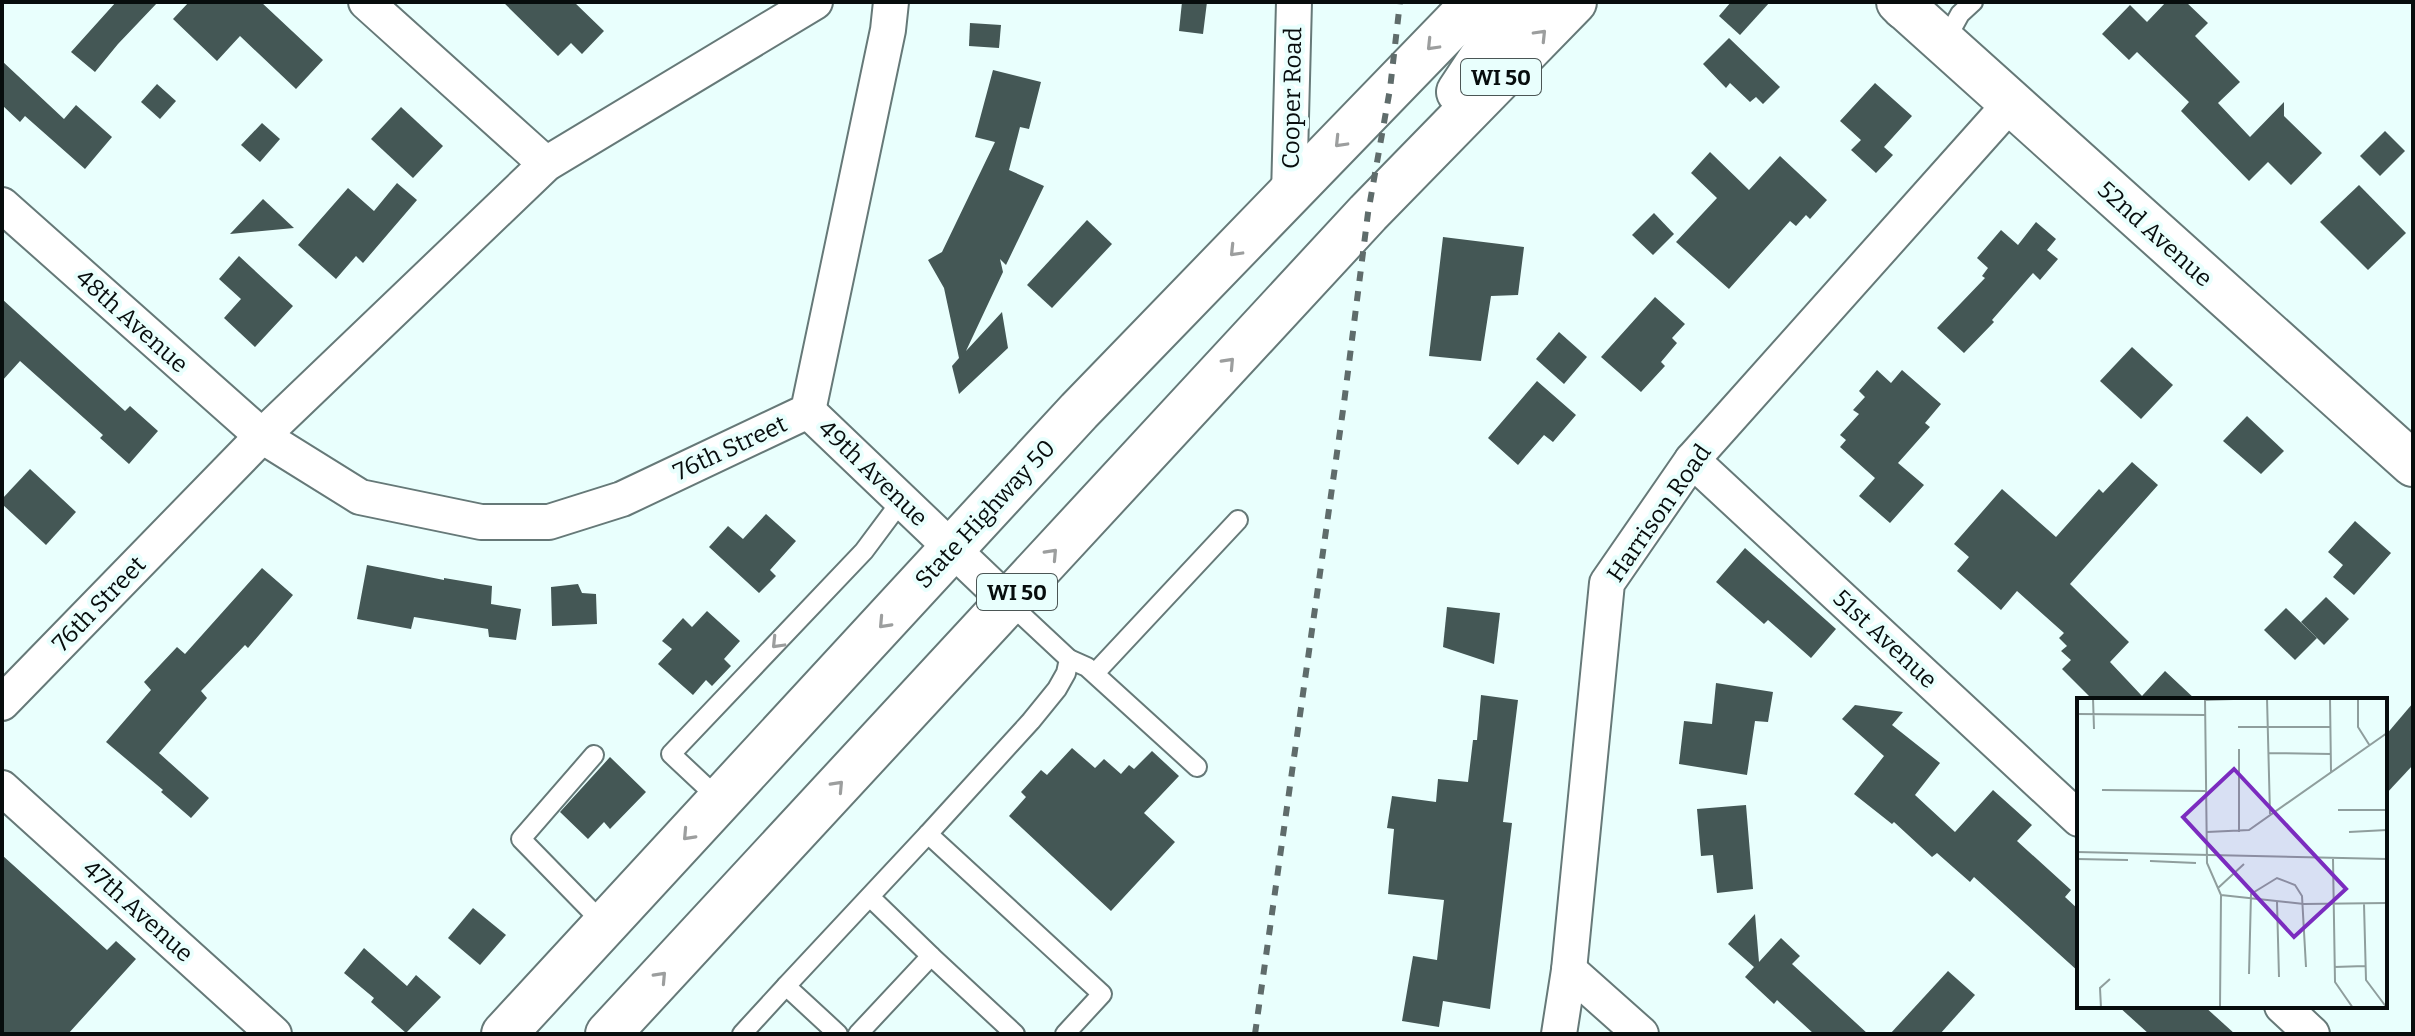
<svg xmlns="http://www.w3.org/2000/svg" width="2415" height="1036" viewBox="0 0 2415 1036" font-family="Bitter,serif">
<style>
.building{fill:#445755}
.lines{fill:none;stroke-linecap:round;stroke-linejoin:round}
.service-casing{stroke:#667978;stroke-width:22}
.minor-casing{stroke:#667978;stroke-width:38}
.tertiary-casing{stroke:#667978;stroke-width:48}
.primary-casing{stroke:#667978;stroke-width:48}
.service{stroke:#fff;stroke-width:18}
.minor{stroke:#fff;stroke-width:34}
.tertiary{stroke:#fff;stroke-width:44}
.primary{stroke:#fff;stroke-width:44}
.rail{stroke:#5f6c6b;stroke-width:6;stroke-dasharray:10 10;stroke-linecap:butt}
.oneway{stroke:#9c9e9e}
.labels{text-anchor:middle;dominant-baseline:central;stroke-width:8;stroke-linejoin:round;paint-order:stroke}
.shield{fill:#e9fffd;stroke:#4b5655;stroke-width:2}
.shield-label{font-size:22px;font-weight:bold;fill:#070d0d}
.street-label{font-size:24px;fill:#070d0d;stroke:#e9fffd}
.inset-road{fill:none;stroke:#8f9e9d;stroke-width:2}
.view{fill:#7b2cbf;fill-opacity:0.15;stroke:#7b2cbf;stroke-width:4}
.inset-edge{fill:none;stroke:#070d0d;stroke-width:4}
</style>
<rect width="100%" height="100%" fill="#e9fffd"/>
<g class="building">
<polygon points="116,2 158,2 118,44 95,72 71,52"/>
<polygon points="189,2 261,2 323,60 296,89 240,36 217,61 173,19"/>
<polygon points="503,2 574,2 604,31 582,54 571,43 558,56"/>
<polygon points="1182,2 1207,2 1203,34 1179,31"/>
<polygon points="1731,2 1770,2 1740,35 1719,16"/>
<polygon points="2166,2 2186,2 2208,23 2195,36 2240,82 2218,103 2250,137 2284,102 2284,116 2322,153 2291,185 2268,162 2249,181 2181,111 2189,102 2137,52 2129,60 2102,34 2130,5 2147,22"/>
<polygon points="970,23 1001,25 999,48 969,46"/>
<polygon points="1729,38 1780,87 1763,104 1756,97 1750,102 1730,83 1726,88 1703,64"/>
<polygon points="2,61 64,119 76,105 112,137 85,169 25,116 20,122 2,105"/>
<polygon points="993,70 1041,82 1029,129 1020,127 1009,170 1044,186 1006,265 1000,259 1003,272 966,351 1002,312 1008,348 959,394 952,366 959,358 944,288 928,260 942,252 995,142 975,137"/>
<polygon points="1875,83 1912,116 1884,147 1893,155 1876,173 1851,150 1861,140 1840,121"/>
<polygon points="157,84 176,101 160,119 141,102"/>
<polygon points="401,107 443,146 413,178 371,139"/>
<polygon points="262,123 280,139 260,162 241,145"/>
<polygon points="2385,131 2405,151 2380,176 2360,156"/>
<polygon points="1710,152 1749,190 1780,156 1827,200 1810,219 1806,215 1796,226 1790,221 1729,289 1676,242 1717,198 1691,173"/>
<polygon points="397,183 417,200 363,263 356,256 336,279 298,245 348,188 374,211"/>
<polygon points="2359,185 2406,233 2368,270 2320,222"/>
<polygon points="263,199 294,228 230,234"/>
<polygon points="1654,213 1674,234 1653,255 1632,235"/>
<polygon points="1087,220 1112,244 1052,308 1027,285"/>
<polygon points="2036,222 2056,239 2047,250 2058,259 2040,280 2033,273 1992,320 1994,322 1964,353 1937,328 1985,278 1982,276 1988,268 1977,258 2001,230 2018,245"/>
<polygon points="1443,237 1524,247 1518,295 1491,296 1481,361 1429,356"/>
<polygon points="239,256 293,306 255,347 224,318 241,299 219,279"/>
<polygon points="1655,297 1685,324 1672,338 1677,343 1661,362 1665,366 1641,392 1601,357"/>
<polygon points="2,299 125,411 130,406 158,431 129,464 100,438 103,435 20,361 2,381"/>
<polygon points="1559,332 1587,357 1564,384 1536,359"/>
<polygon points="2132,347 2173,385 2141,419 2100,381"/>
<polygon points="1877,370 1891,383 1902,370 1941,404 1925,423 1930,427 1898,463 1924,485 1890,523 1859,496 1875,478 1840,447 1846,440 1840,435 1859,414 1853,410 1865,397 1859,391"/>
<polygon points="1537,381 1576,415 1553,442 1544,435 1518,465 1488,438"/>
<polygon points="2247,416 2284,451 2261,474 2223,441"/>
<polygon points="2132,462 2158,485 2070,584 2129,642 2110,662 2142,696 2165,671 2196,700 2093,700 2062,669 2071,660 2061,651 2067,646 2059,638 2064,633 2017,591 2001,610 1957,571 1969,557 1954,544 2002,489 2056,537 2099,489 2103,493"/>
<polygon points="30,469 76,512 46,545 2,504 2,499"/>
<polygon points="766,514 796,541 770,570 776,576 759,593 709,547 728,526 743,539"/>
<polygon points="2355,521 2391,553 2354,595 2333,577 2343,565 2328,552"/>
<polygon points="1745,548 1836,629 1811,658 1768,620 1764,624 1716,582"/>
<polygon points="367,565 444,580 444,578 492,586 491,604 521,609 516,640 489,637 488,629 414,617 411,629 357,619"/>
<polygon points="262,568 293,595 248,648 245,645 201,691 207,698 159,753 209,798 191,818 161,792 163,790 106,742 151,690 144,682 177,647 185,654"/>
<polygon points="578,584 582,593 596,594 597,624 552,626 551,587"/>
<polygon points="2326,597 2349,619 2324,645 2301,622"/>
<polygon points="1447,607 1500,613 1494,664 1443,647"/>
<polygon points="2286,608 2317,638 2295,660 2264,630"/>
<polygon points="707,611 740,641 724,659 731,666 712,686 706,680 693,695 658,664 672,649 662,641 683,618 692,627"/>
<polygon points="1716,683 1773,692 1768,722 1755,721 1747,775 1679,764 1684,721 1712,724"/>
<polygon points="1481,695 1518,700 1503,822 1512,823 1490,1009 1443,1001 1439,1027 1402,1021 1413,956 1437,960 1444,900 1388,894 1394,829 1387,828 1392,796 1436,802 1438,779 1468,782 1473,740 1477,740"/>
<polygon points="2413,703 2413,765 2385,795 2385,736"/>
<polygon points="1855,705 1903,712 1892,725 1940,763 1915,795 1955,832 1993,790 2032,825 2017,841 2071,890 2065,897 2079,910 2079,972 1974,877 1970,882 1937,853 1932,857 1894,822 1892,824 1854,794 1884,756 1842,719"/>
<polygon points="1072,748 1095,768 1104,759 1121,774 1129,765 1134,769 1152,751 1179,776 1144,813 1175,842 1111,911 1009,816 1026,797 1021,792 1041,770 1047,775"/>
<polygon points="610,757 646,792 610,829 604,822 588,839 560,812"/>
<polygon points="1746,805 1753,889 1717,893 1713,855 1701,856 1697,809"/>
<polygon points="2,855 107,950 116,941 136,959 68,1034 2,1034"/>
<polygon points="473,908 506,935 480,965 448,938"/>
<polygon points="1755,914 1759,962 1781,938 1800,956 1792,964 1868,1034 1814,1034 1777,1000 1774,1004 1745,977 1754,967 1728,944"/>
<polygon points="364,948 407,986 416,975 441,997 406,1033 371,1002 374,998 344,973"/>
<polygon points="1948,971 1975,995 1940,1034 1890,1034"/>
<polygon points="2118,1006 2204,1006 2235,1034 2149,1034"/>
</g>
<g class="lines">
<g class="service-casing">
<g id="service">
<polyline points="1944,43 1960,14 1973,2"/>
<polyline points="1008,602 1069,659 1066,673 1057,689 1031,721 928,834 1102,994 1065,1034"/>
<polyline points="1069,659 1087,667 1197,767"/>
<polyline points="1095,673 1238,520"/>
<polyline points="594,755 521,839 605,925"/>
<polyline points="720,800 671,754 864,551 902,500"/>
<polyline points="870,897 931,956"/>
<polyline points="742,1034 786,986"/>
<polyline points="838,1034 786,986 928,834"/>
<polyline points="858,1034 931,956 1015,1034"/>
</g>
</g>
<g class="minor-casing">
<g id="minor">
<polyline points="366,2 546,164"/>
<polyline points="1289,195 1294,2"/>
<polyline points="2,205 262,436 360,497 481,522 549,522 622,499 808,411 888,30 891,2"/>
<polyline points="808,411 1008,602"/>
<polyline points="1692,460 2079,819"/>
<polyline points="2,703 262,436 546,164 815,2"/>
<polyline points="2,788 274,1034"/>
<polyline points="1569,970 1641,1034"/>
<polyline points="2282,1006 2312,1034"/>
<polyline points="1559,1034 1569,970 1607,583 1692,460 2010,104"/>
</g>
</g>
<g class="tertiary-casing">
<polyline id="tertiary" points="1899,2 2413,464"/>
</g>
<g class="primary-casing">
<g id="primary">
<polyline points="1902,2 1904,7"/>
<polyline points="1459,92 1496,36 1524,2"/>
<polyline points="504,1034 1079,411 1475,2"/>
<polyline points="608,1034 1368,213 1574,2"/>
</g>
</g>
<use href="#service" class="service"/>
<use href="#minor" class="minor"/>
<use href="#tertiary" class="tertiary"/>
<use href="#primary" class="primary"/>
<polyline class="rail" points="1255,1034 1344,403 1368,213 1390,89 1400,2"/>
</g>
<defs><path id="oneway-chevron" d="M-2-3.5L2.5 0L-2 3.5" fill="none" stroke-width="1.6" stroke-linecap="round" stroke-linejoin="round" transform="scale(2)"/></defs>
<g class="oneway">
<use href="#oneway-chevron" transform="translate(1541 35) rotate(-46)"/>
<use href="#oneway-chevron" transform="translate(1432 45) rotate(134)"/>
<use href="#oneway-chevron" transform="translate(1340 142) rotate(134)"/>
<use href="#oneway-chevron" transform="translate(1235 251) rotate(134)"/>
<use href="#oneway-chevron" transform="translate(1229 363) rotate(-47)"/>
<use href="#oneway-chevron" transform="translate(1052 554) rotate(-47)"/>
<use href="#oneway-chevron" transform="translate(884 623) rotate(133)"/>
<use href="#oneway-chevron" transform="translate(777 643) rotate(134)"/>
<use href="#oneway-chevron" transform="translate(838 786) rotate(-47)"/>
<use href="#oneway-chevron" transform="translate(688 835) rotate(133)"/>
<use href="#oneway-chevron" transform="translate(661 977) rotate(-47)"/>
</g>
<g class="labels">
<g class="shield">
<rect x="1461" y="59" width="80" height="36" rx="6"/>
<rect x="977" y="574" width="80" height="36" rx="6"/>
</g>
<g class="shield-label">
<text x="1501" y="77">WI 50</text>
<text x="1017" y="592">WI 50</text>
</g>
<g class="street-label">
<text transform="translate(1292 98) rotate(-89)">Cooper Road</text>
<text transform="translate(2155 234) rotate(42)">52nd Avenue</text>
<text transform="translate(132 321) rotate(42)">48th Avenue</text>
<text transform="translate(730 448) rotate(-25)">76th Street</text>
<text transform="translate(873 473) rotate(44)">49th Avenue</text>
<text transform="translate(1659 513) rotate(-55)">Harrison Road</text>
<text transform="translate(985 514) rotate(-47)">State Highway 50</text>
<text transform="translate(99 604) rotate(-46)">76th Street</text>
<text transform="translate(1885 639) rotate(43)">51st Avenue</text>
<text transform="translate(138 911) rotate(42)">47th Avenue</text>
</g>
</g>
<g transform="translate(2077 698)">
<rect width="310" height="310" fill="#e9fffd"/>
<path class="inset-road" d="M16,0l1,31M128,0l2,165 14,32 -1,113M190,0l3,116M253,0l1,74M281,0v29l12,19M128,2l57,-2M0,16l128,1M161,29h92M162,51v83M192,55l62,1M25,92l104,1M261,112h49M130,134l42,-2 138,-97M272,134l38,-2M0,154l310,7M0,161l51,1M256,161l2,123 18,26M73,163l46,2M141,190l26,-24M144,197l83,9 83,-1M200,204l2,75M287,206l2,76 21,28M257,269l31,-1M172,276l2,-80 26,-16 18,7 7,11 4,71M24,310l-1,-20 10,-9"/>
<path class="view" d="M157,71l112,120 -52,48 -111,-120z"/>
<rect width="310" height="310" class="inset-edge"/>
</g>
<rect width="2415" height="1036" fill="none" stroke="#070d0d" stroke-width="8"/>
</svg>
